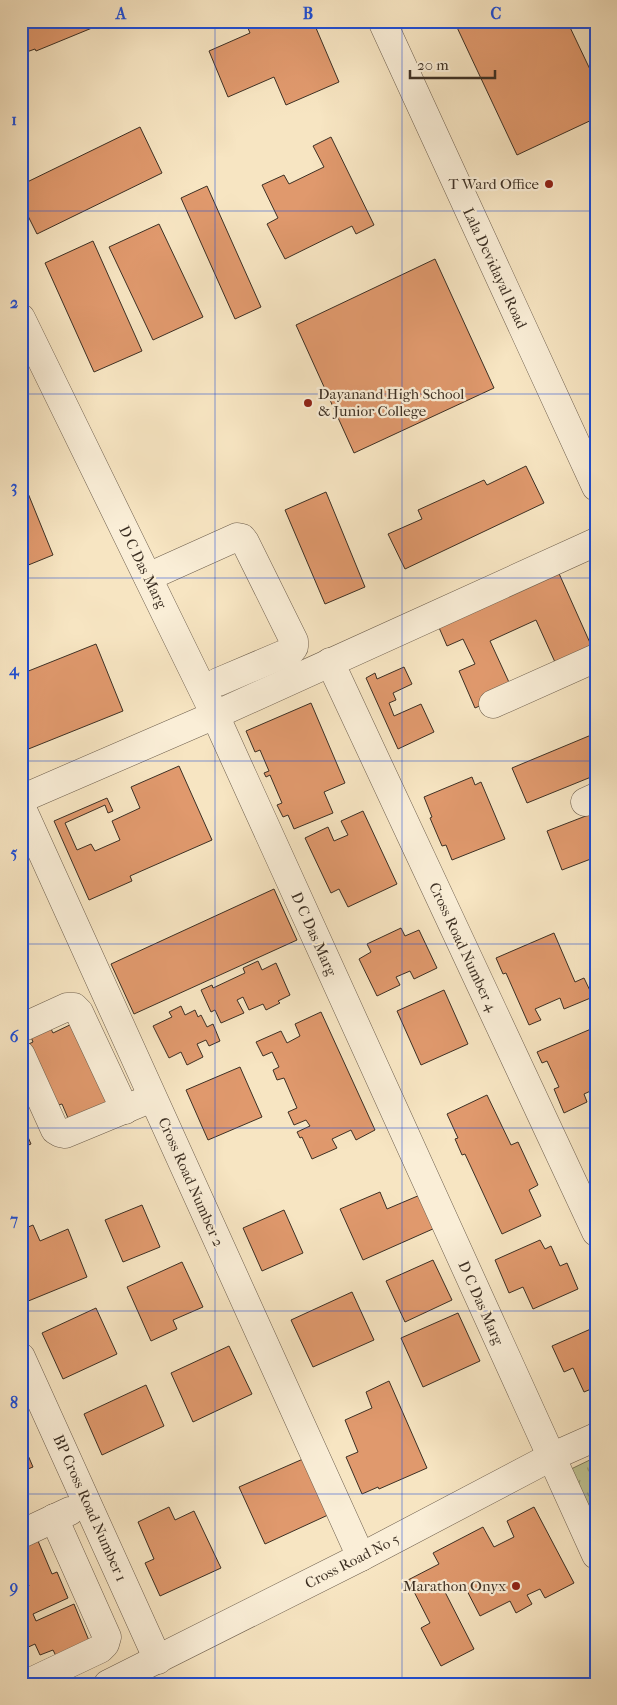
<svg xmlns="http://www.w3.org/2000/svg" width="617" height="1705" viewBox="0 0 617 1705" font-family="'IM FELL French Canon',serif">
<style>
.grass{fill:url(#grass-tufts);stroke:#7e7a5b}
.building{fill:#e0996d;stroke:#3d3024}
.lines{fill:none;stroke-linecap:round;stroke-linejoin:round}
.minor-casing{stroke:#6c5d4c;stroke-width:29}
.minor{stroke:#faeed7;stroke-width:28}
.grid{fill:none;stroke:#1d4ed8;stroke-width:1;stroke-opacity:0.55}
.poi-dot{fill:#8f2418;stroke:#faeed7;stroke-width:2}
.labels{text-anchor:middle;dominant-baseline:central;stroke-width:4.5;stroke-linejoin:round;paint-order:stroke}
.poi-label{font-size:15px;fill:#3d3024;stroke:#faeed7;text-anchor:end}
.street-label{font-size:15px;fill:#3d3024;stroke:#faeed7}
.neatline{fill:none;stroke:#1d4ed8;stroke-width:2}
.grid-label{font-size:16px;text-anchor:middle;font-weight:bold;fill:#1d4ed8}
</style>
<defs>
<pattern id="grass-tufts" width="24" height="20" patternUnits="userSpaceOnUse" patternTransform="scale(1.25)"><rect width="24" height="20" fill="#bfc392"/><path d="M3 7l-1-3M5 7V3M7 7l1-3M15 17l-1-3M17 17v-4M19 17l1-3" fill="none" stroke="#9c9f77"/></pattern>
</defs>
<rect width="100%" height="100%" fill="#f7e5c2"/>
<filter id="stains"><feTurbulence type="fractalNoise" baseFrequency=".004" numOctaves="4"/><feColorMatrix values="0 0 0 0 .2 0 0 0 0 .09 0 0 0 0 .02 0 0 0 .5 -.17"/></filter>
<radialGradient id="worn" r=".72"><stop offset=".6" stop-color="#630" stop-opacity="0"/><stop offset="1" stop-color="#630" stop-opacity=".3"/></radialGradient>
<polygon class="grass" points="596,1457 596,1528 569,1470"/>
<g class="building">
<polygon points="21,21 109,21 36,51 35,49 21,54"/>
<polygon points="245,21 313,21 339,82 286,105 274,77 228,97 209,51 250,33"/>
<polygon points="454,21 567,21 596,82 596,118 517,155"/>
<polygon points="140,127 162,173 37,234 21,202 21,185"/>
<polygon points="331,137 374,225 356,234 352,226 285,259 267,224 278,218 262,185 284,175 289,184 324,167 313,146"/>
<polygon points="207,186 261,307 235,319 181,198"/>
<polygon points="159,224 203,317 153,340 109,247"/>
<polygon points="93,241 142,351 94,372 45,263"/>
<polygon points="435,259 494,388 354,453 296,325"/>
<polygon points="526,466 544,503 405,569 388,534 422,519 418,510 484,480 487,485"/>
<polygon points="21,476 53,555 21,568"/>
<polygon points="326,492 365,587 325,604 285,510"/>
<polygon points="557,569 595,654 559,671 536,620 490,641 513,691 475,708 459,671 475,664 463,639 447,646 437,623"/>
<polygon points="96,644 123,711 21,752 21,674"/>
<polygon points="404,667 412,684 393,693 396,700 389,703 394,716 421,704 434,732 398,749 366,678 375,673 377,679"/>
<polygon points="311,703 345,783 324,792 333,813 294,829 288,815 283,817 277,805 282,803 270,775 266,777 264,773 269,771 260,750 255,752 246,731"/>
<polygon points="596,733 596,775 527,803 512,768"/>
<polygon points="179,766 212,840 130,876 132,881 89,900 54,821 107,798 113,811 108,813 105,805 65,823 77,850 91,844 95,851 120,840 112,821 140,808 131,787"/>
<polygon points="472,777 475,785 481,782 505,839 452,860 446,845 442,846 430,818 432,817 424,797"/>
<polygon points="363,811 397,884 348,907 339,889 331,893 305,838 328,827 334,841 348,835 341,821"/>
<polygon points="596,812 596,857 562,870 547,831"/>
<polygon points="274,889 297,940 134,1014 111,964"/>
<polygon points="401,928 405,936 419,930 437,968 414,979 410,971 396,977 400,985 377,996 359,959 371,952 367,944"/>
<polygon points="554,933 575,982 584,978 593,997 564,1009 560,998 535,1009 541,1020 529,1025 506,973 503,974 496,958"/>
<polygon points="258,961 262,970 276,963 290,995 278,1001 280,1003 266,1010 263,1004 249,1010 243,997 237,1000 244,1013 221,1023 215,1010 211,1012 201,990 212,985 213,988 245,973 243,968"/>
<polygon points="444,990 468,1044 421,1065 397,1011"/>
<polygon points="181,1006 185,1015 195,1010 198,1017 201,1015 207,1027 213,1024 220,1041 209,1046 206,1040 197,1044 203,1057 187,1065 181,1052 169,1058 153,1026 172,1017 169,1012"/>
<polygon points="321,1012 375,1130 356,1140 351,1130 332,1139 337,1148 312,1159 302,1137 300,1138 297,1132 310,1126 306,1120 294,1125 288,1112 297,1108 284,1078 277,1080 273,1070 279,1067 272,1052 263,1056 256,1042 281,1031 287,1043 300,1036 295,1024"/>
<polygon points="47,1021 53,1033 76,1022 114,1105 71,1125 62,1104 58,1105 22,1047 33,1042 28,1030"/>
<polygon points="591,1029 596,1039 596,1090 595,1089 584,1094 587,1102 564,1113 554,1089 559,1087 547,1061 542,1063 537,1052"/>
<polygon points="240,1067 262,1117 208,1140 186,1090"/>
<polygon points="487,1095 511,1145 518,1142 538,1185 529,1190 541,1216 502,1234 465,1154 462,1155 455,1139 458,1138 447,1114"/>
<polygon points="21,1121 31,1144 21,1148"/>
<polygon points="380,1192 387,1209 420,1195 435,1228 363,1260 340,1209"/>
<polygon points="142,1205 160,1247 123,1262 105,1220"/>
<polygon points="284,1210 303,1253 262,1271 243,1228"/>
<polygon points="33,1225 40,1241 68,1229 87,1277 21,1304 21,1230"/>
<polygon points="540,1240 545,1249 551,1246 560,1266 567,1263 578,1289 533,1309 523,1287 509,1293 495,1260"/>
<polygon points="433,1260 452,1300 405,1322 386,1281"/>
<polygon points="182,1262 203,1307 173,1320 177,1329 151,1341 127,1287"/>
<polygon points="352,1292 374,1340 313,1367 291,1320"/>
<polygon points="96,1308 117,1354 63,1379 42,1333"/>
<polygon points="458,1313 480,1361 423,1387 401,1338"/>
<polygon points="593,1328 596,1335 596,1387 584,1392 573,1368 564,1372 552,1346"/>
<polygon points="229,1346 252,1394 193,1422 171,1373"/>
<polygon points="389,1381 427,1468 379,1489 378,1487 362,1494 346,1457 358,1452 345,1420 372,1408 366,1392"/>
<polygon points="146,1385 164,1426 102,1455 84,1414"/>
<polygon points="21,1439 33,1467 23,1471 21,1467"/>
<polygon points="303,1459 328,1515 265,1544 239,1487"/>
<polygon points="169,1507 175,1520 194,1511 221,1568 160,1596 145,1563 154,1559 138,1522"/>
<polygon points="534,1507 574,1583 545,1598 540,1589 527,1595 532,1604 516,1613 510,1601 480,1616 463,1583 445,1592 474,1649 441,1666 421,1628 430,1623 408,1580 439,1564 433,1553 483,1527 494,1547 514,1537 507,1521"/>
<polygon points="38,1541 52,1574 57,1572 68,1598 33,1614 36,1621 74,1604 90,1643 57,1658 53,1650 40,1655 35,1644 24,1649 21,1642 21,1589 29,1586 23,1572 21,1572 21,1548"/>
</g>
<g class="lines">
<g class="minor-casing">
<g id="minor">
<polyline points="382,21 596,487"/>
<polyline points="21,318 215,715 596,1555"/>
<polyline points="148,577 237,537 242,538 245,542 294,641 294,647 291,651 218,682"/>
<polyline points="330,662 596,1232"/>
<polyline points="493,704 596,658"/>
<polyline points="21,799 215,715 596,542"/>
<polyline points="585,802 596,797"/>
<polyline points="21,806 361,1557"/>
<polyline points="21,1028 67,1007 74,1007 79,1012 125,1110"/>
<polyline points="21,1055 55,1130 60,1133 65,1134 152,1098"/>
<polyline points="21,1357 158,1660"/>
<polyline points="21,1534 70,1511"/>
<polyline points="26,1684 100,1649 105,1644 107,1637 54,1518"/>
<polyline points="108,1684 361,1557 551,1457 596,1437"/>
</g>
</g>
<use href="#minor" class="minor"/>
</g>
<path class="grid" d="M215,21v1663M402,21v1663M21,211h575M21,394h575M21,578h575M21,761h575M21,944h575M21,1128h575M21,1311h575M21,1494h575"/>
<g class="poi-dot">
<circle cx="549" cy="184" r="5"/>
<circle cx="308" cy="403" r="5"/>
<circle cx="516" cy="1586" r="5"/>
</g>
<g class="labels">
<g class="poi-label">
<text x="539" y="184">T Ward Office</text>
<text x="318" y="394" text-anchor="start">Dayanand High School<tspan x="318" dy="17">&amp; Junior College</tspan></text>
<text x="506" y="1586">Marathon Onyx</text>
</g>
<g class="street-label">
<text transform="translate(495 268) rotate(65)">Lala Devidayal Road</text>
<text transform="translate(143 567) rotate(64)">D C Das Marg</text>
<text transform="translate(314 934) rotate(66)">D C Das Marg</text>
<text transform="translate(463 947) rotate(65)">Cross Road Number 4</text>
<text transform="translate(191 1182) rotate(66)">Cross Road Number 2</text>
<text transform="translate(481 1303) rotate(66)">D C Das Marg</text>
<text transform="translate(90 1508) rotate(66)">BP Cross Road Number 1</text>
<text transform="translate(352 1561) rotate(-27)">Cross Road No 5</text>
</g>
</g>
<rect width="617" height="1705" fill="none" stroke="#f7e5c2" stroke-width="55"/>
<path d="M410 70v8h85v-8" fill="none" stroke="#3d3024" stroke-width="2.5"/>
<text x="417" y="70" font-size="15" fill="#3d3024" stroke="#faeed7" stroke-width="4" paint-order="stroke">20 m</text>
<rect x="28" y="28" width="562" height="1650" class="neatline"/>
<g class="grid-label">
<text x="121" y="19">A</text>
<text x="308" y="19">B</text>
<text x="496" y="19">C</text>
<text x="14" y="125">1</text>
<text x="14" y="308">2</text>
<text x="14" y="492">3</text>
<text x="14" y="675">4</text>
<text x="14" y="858">5</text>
<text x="14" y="1042">6</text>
<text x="14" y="1225">7</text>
<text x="14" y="1408">8</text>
<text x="14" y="1592">9</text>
</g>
<rect width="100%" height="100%" filter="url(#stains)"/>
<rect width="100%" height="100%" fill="url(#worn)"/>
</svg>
